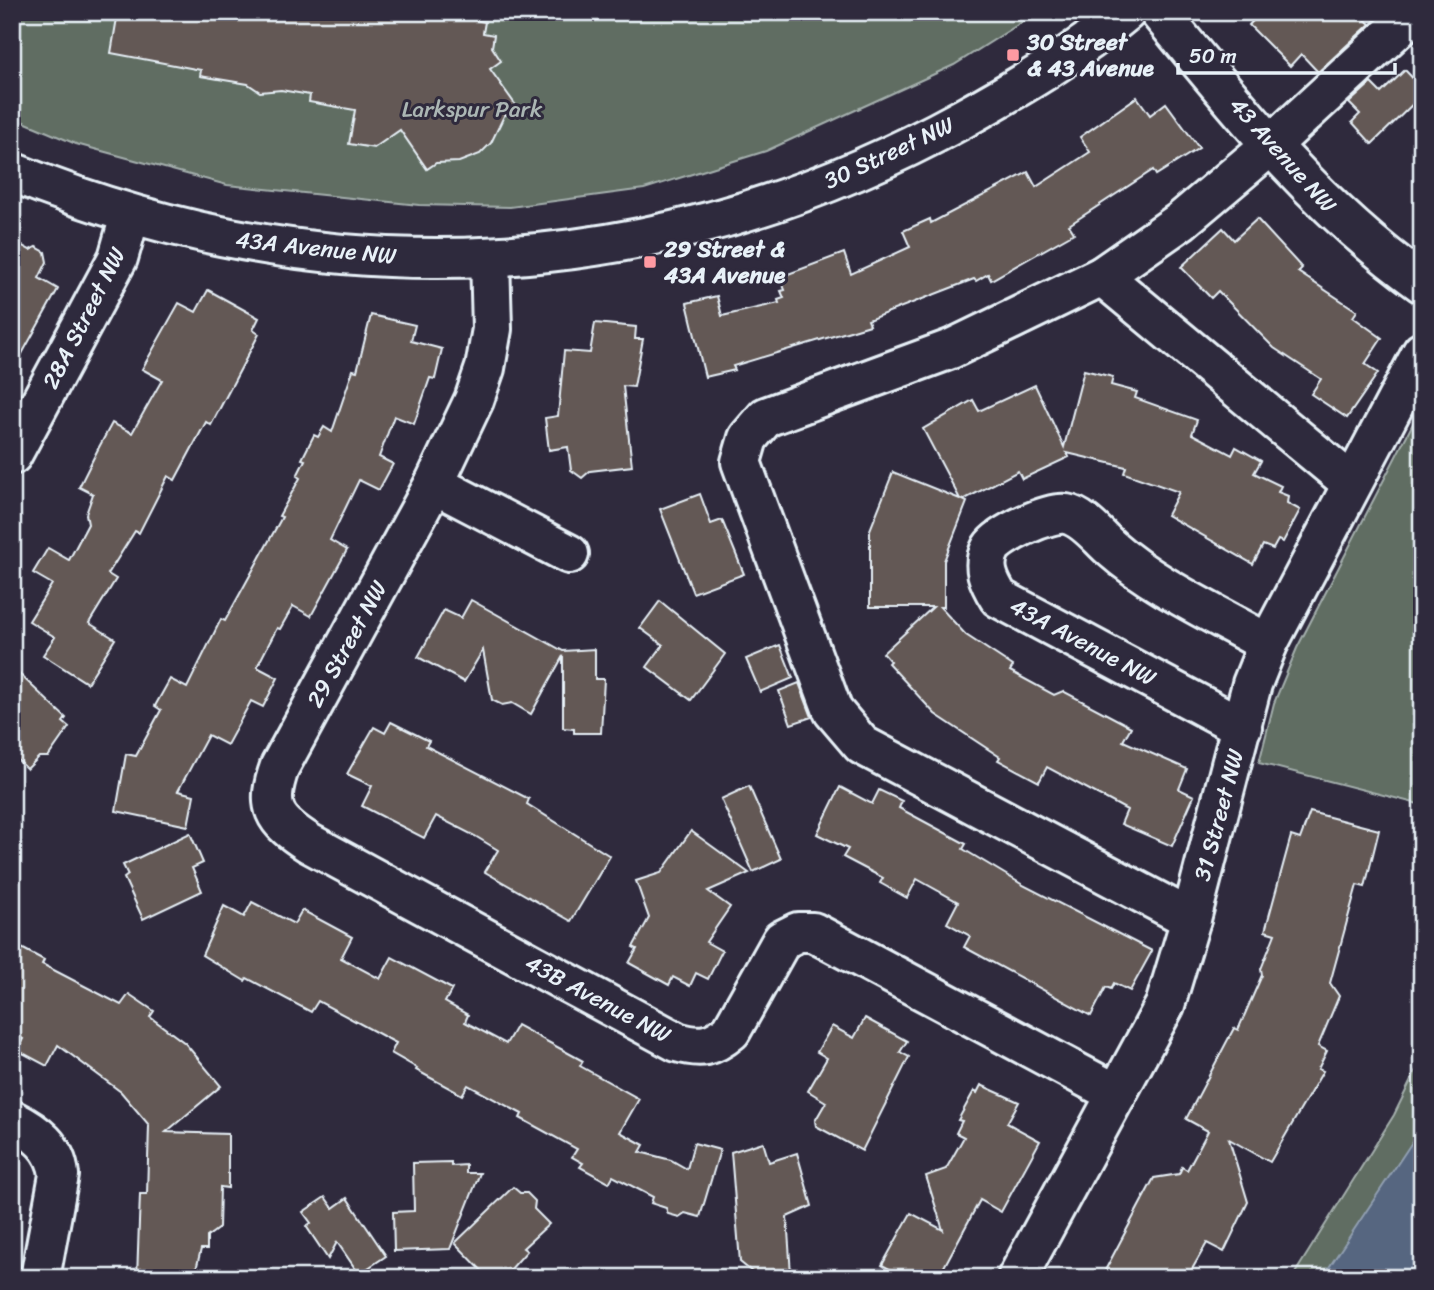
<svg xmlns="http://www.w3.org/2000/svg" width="1434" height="1290" viewBox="0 0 1434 1290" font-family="Sriracha,sans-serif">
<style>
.green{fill:#606d62;stroke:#a4afad;stroke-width:2}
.water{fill:#566680;stroke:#909eb0;stroke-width:2}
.building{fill:#645854;stroke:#e8f1f8;stroke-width:2}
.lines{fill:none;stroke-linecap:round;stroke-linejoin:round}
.minor-casing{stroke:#e8f1f8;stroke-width:44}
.minor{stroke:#2f2a3d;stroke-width:38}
.poi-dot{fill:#ff9aa2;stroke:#2f2a3d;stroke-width:2.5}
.labels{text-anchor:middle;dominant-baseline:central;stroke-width:6;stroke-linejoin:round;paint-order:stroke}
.poi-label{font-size:23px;font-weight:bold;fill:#e8f1f8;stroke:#2f2a3d;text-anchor:start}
.park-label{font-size:23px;fill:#abb6b4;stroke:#2f2a3d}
.street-label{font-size:23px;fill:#e8f1f8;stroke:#2f2a3d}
</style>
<rect width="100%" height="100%" fill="#2f2a3d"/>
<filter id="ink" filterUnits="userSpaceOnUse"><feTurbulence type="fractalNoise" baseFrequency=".0143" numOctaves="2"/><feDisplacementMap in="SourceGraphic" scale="14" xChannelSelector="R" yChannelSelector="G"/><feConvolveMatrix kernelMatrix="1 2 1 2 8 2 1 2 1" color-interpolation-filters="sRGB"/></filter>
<g filter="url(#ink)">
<g class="green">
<polygon points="12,12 1038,12 954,65 766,151 644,189 510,207 419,205 227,185 76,144 12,117"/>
<polygon points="1422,406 1422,805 1259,763 1274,703 1297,648"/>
<polygon points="1422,1058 1422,1278 1292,1278 1394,1115"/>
</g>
<polygon class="water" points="1422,1127 1422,1278 1322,1278"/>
<g class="building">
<polygon points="118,12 471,12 470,19 485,22 483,33 494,35 492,47 501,61 490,69 517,107 504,116 491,143 480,154 459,162 436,163 427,169 400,130 374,148 349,144 355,110 309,102 310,95 281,90 260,92 248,84 200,76 201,70 111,53"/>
<polygon points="1261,12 1357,12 1370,24 1318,72 1301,54 1290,66 1249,25"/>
<polygon points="1405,70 1422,88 1422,95 1372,144 1352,122 1360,114 1349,103 1371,83 1381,93"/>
<polygon points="1137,97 1150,115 1166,103 1199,148 1156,175 1153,170 1069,225 1074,233 991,280 988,274 976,281 974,279 868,320 870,325 733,366 735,370 705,377 687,303 717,296 722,316 779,303 778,300 784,298 781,291 785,290 780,277 844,253 851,274 910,247 903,231 930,219 931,223 1028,172 1036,187 1090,152 1080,137"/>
<polygon points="1257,219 1302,268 1298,272 1357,311 1353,317 1382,338 1365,364 1378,373 1347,418 1311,394 1321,379 1274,348 1218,291 1211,298 1181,267 1223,228 1234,240"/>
<polygon points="12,240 30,250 36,247 45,252 47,262 39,278 58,289 12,372"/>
<polygon points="208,290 259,318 253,330 259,334 211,425 206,422 175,480 168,476 139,533 135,531 108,574 116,579 89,623 115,639 87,683 43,655 55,637 29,621 52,584 33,573 48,548 69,560 88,524 86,514 93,494 79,487 98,449 112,423 132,433 162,380 142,369 179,303 196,312"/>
<polygon points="371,315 415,325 411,341 442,349 435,379 430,378 414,424 394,416 379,457 393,464 379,490 359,480 330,540 347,550 311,616 293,606 280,629 277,628 257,667 278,678 263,707 251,701 227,745 208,735 178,791 194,795 188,826 116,811 126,754 136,756 161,710 155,706 170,679 187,688 221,619 225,621 282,517 279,516 300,478 297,476 305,460 302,459 314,435 318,437 324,427 332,432 353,370 357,371"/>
<polygon points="595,323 636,327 635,339 643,339 634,387 623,386 632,466 590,471 582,478 571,470 568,447 549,450 545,418 558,416 564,351 590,353"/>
<polygon points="1084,370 1113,377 1111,385 1137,392 1135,398 1197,420 1192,434 1232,455 1236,447 1261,461 1254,473 1281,486 1278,492 1288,496 1287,503 1300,510 1283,542 1278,540 1273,549 1263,545 1253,564 1167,515 1179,492 1124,473 1126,467 1067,453 1069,457 1022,479 1018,471 963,500 967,502 944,561 944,607 940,607 966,635 1013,666 1010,671 1054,695 1063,691 1131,727 1123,741 1187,769 1179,789 1194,796 1172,846 1121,824 1127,810 1047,767 1039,782 998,760 1000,757 935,714 888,663 890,661 883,653 933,607 870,607 870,530 893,472 960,499 923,429 973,400 979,411 1035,385 1064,447"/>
<polygon points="700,494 711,524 722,520 744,574 693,593 660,509"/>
<polygon points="471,600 563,651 595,649 595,679 604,679 601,733 574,733 574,729 563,728 563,656 531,714 512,703 502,705 492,700 483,650 464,682 418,657 444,610 461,618"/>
<polygon points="660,601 725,654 691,700 647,667 663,645 640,628"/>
<polygon points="780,645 793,678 760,692 746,659"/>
<polygon points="12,667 66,718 63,722 69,727 48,757 39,757 27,769 12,754"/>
<polygon points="799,683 812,717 791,724 779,691"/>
<polygon points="391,722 429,741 426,746 529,799 527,804 610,856 571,921 485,872 498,850 475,836 436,816 424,838 362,806 372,786 347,774 374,727 385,733"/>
<polygon points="749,786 781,859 753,872 721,799"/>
<polygon points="840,787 872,804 879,790 902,801 899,808 966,844 963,849 1023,885 1152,951 1130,991 1114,983 1111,989 1106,987 1091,1016 964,947 970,936 947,923 958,902 917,879 907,898 880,883 883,878 843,857 848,849 817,834"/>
<polygon points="1310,812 1379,830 1365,887 1357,885 1330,983 1339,996 1318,1046 1327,1051 1318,1069 1323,1071 1270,1162 1229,1139 1248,1202 1224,1252 1207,1243 1187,1278 1101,1278 1154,1178 1179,1174 1182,1167 1187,1170 1208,1131 1186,1119 1234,1028 1238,1030 1262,975 1261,969 1275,934 1265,931 1291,836 1300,839"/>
<polygon points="691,831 749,873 708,891 730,907 706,942 722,951 708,979 696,973 690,986 673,977 669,985 629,963 637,949 633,947 649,918 636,881 661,873"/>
<polygon points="190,833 203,863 192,868 202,891 143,919 124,878 128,875 123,865"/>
<polygon points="252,902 294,924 302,910 352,937 341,958 380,979 392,957 452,989 445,1002 468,1015 465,1022 506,1044 517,1025 583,1061 580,1066 639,1099 620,1132 644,1145 640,1152 671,1160 687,1169 694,1143 720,1150 700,1217 685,1213 679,1217 668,1214 666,1208 651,1203 653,1197 613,1176 609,1183 580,1167 583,1163 572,1157 577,1149 520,1118 522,1114 468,1085 462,1095 416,1070 417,1068 391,1053 396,1043 318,1001 311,1012 247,978 245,981 202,955 224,906 244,917"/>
<polygon points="12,943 44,960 42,964 121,1005 129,994 154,1011 150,1017 185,1043 221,1086 166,1132 228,1134 228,1188 220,1187 219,1228 207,1237 207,1249 201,1249 194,1278 137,1278 140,1194 147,1194 149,1125 121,1092 58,1045 47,1066 17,1050 23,1039 12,1033"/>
<polygon points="865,1018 907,1041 900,1052 909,1057 862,1151 816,1126 815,1121 826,1102 808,1091 827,1058 817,1052 832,1026 854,1038"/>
<polygon points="981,1085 1019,1102 1007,1123 1040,1141 1001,1212 980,1200 938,1278 906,1278 882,1265 911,1213 943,1230 926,1176 946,1169 964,1137 956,1133 962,1121 958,1120 974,1091 977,1093"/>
<polygon points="763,1142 769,1162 797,1153 812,1206 787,1217 791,1274 758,1277 740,1262 731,1152"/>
<polygon points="451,1162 451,1166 466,1165 466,1173 480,1173 450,1249 394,1251 393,1212 414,1211 413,1163"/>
<polygon points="513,1187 520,1193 527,1193 535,1201 534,1209 549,1224 523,1248 527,1251 503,1278 489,1278 455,1243"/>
<polygon points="325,1197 333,1208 347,1198 386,1256 359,1274 337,1242 328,1259 306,1226 311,1223 303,1212"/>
</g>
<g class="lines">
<g class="minor-casing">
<g id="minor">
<path d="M1159,12c80,98 159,197 263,271"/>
<path d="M12,172c319,130 648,113 950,-53 56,-31 114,-65 164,-107"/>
<path d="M490,257l2,72 -7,39 -11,32 -40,84 -154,282c-15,41 -7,54 29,77l368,199c24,7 35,5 54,-11l51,-91 16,-8h15l304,162"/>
<polyline points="1102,276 1351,483"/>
<polyline points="12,455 118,258 130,216"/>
<polyline points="434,484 569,554"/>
<path d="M1242,727l-243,-129c-10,-16 -18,-32 -8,-50 9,-14 59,-37 75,-34 18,3 33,24 46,35 43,38 106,66 156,95"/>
<polyline points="1191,919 862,745 833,711 741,462 748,438 766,417 951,349 1102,276 1181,221 1270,146 1415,12"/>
<path d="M12,1120c24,12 44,27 47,55l-19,103"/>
<polyline points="1017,1278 1165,1005 1191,919 1252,684 1268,644 1422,352"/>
</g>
</g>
<use href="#minor" class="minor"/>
</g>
</g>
<g class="poi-dot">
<rect x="1006" y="48" width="14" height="14" rx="3.5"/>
<rect x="643" y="255" width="14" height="14" rx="3.5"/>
</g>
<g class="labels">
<g class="poi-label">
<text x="1027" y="42">30 Street<tspan x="1027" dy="26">&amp; 43 Avenue</tspan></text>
<text x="664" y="249">29 Street &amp;<tspan x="664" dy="26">43A Avenue</tspan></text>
</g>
<g class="park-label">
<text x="472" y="109">Larkspur Park</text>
</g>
<g class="street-label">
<text transform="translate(889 153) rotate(-25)">30 Street NW</text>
<text transform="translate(1283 155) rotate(48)">43 Avenue NW</text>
<text transform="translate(316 248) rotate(6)">43A Avenue NW</text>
<text transform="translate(84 318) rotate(-63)">28A Street NW</text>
<text transform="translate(1083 642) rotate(28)">43A Avenue NW</text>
<text transform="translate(347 644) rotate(-61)">29 Street NW</text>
<text transform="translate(1219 815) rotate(-75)">31 Street NW</text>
<text transform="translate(598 999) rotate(28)">43B Avenue NW</text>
</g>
</g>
<rect width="1434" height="1290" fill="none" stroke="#2f2a3d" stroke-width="42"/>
<rect x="21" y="21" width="1392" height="1248" fill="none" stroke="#e8f1f8" stroke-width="2.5" filter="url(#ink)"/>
<path d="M1178 63v10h217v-10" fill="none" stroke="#e8f1f8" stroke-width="3.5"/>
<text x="1189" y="63" font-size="21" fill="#e8f1f8" stroke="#2f2a3d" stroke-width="5" paint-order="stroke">50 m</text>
</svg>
